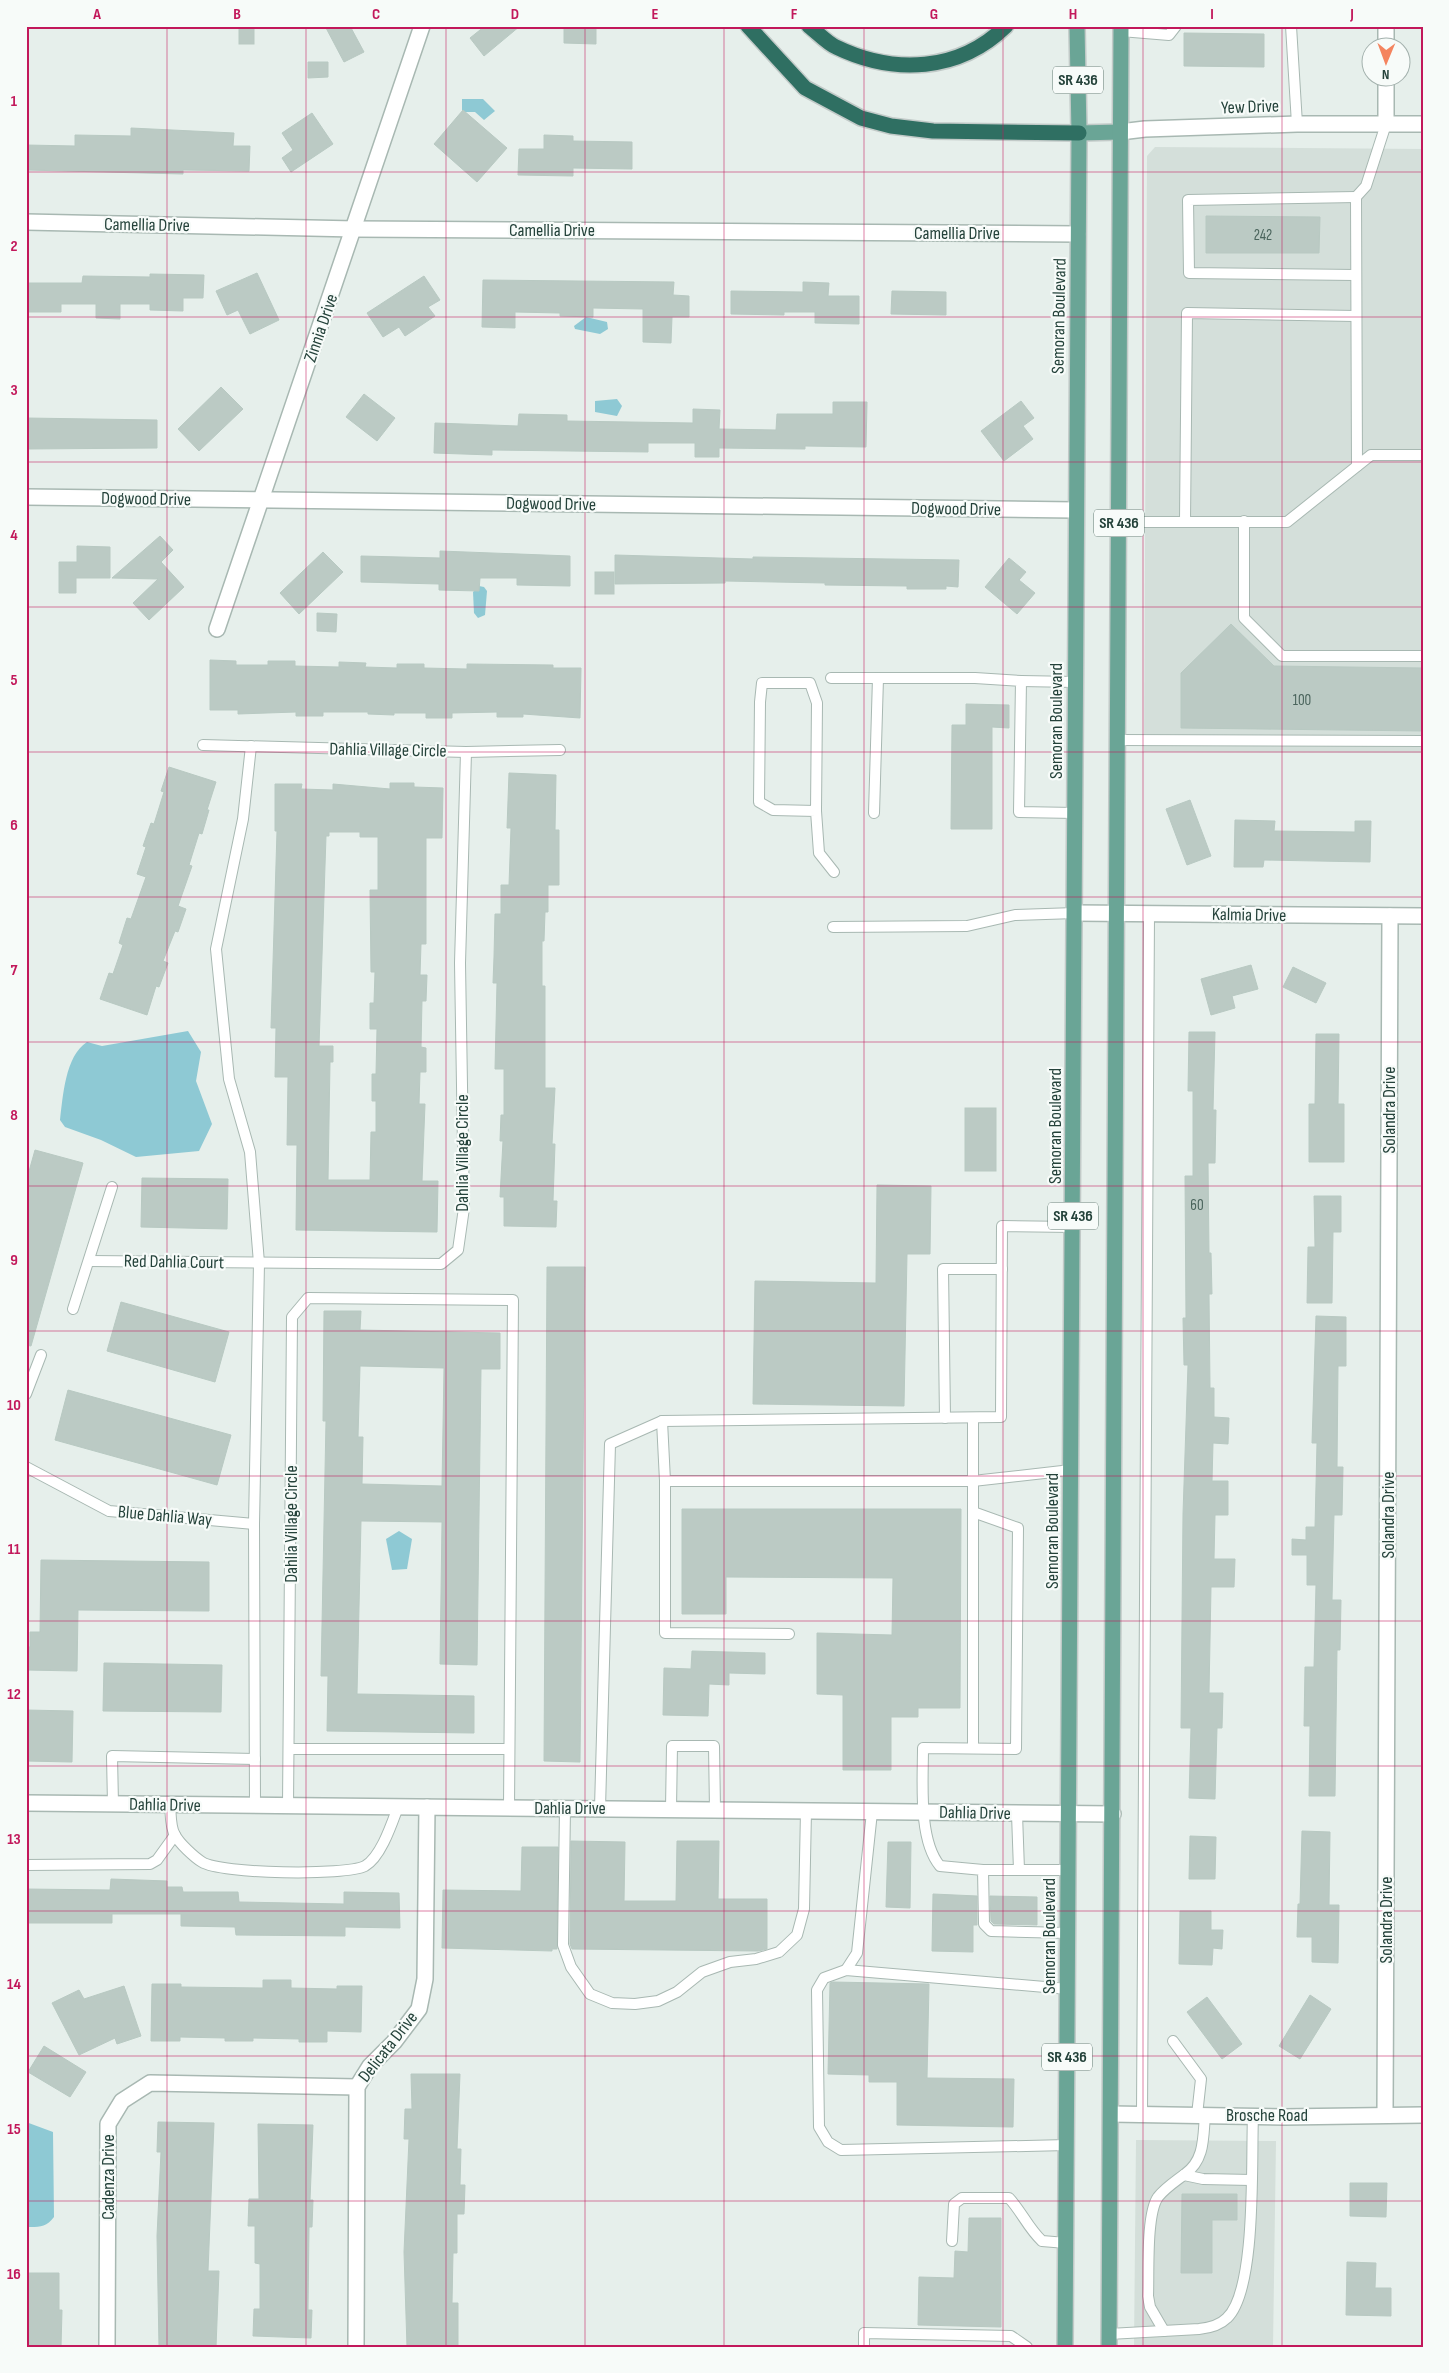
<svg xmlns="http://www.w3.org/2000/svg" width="1449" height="2373" viewBox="0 0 1449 2373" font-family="'Sofia Sans Condensed',sans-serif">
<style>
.built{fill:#d4dfda}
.water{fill:#8ec9d4}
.building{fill:#bbcac4;stroke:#b8c9c2;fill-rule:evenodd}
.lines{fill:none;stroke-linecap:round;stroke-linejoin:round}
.service-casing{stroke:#a8b8b2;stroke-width:12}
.minor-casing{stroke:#a8b8b2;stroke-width:18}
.tertiary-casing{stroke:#a8b8b2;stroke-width:18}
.primary-casing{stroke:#c2cac8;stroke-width:18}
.motorway-casing{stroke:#c2cac8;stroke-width:18}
.service{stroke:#fff;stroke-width:10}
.minor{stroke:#fff;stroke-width:15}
.tertiary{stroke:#fff;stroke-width:15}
.primary{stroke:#6aa596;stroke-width:15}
.motorway{stroke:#2f6f62;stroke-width:15}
.grid{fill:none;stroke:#c2185b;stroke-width:1;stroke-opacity:0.55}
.labels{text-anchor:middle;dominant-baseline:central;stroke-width:4.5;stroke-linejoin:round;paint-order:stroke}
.number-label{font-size:15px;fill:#4a645c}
.shield{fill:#f7fbf9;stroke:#637a73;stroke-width:1}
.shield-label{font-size:16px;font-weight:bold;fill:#24423a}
.street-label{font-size:18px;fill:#24423a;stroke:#f7fbf9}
.neatline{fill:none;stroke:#c2185b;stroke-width:2}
.grid-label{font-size:16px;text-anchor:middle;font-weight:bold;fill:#c2185b}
</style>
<rect width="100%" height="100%" fill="#e6efeb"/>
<g class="built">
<polygon points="1155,147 1423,149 1423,753 1144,752 1147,156"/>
<polygon points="1136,2140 1276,2141 1273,2347 1134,2347"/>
</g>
<g class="water">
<polygon points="462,99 483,99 495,111 484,120 475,112 462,112"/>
<polygon points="586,317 607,322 608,329 600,334 575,329 574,326"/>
<polygon points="617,399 622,406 617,416 595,412 595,401"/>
<polygon points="479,586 484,587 487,591 485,615 478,618 474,613 473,592"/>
<path d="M188,1031l13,21 -5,29 16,43 -13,27 -63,6 -35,-17 -36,-13 -5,-7c3,-23 5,-64 27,-78l15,4z"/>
<polygon points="399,1531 412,1539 407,1569 392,1570 386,1539"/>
<path d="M26,2122l27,10 1,85c-8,11 -16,10 -28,10z"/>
</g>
<g class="building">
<rect x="239" y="26" width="15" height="18"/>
<polygon points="325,26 350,26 364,52 344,62"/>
<polygon points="485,26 520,26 484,56 470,38"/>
<polygon points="564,26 596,26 596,44 564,43"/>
<polygon points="1184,33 1264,34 1264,67 1184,66"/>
<polygon points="308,62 328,62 328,77 308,78"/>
<polygon points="463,110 507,148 477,182 434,144"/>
<polygon points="312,113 333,144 291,172 282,158 293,150 282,133"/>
<polygon points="131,128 234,133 233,146 250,146 249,171 183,170 183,174 26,170 26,145 75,146 75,135 131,136"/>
<polygon points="544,135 573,136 573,141 632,142 632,169 573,168 573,176 518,175 519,149 544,149"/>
<polygon points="1206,216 1320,217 1319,253 1206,253"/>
<polygon points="257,273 279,320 250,334 238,310 227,315 216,291"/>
<polygon points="150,274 204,275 203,298 183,298 183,311 150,310 150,304 120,304 120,319 96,318 96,304 61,304 61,312 27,312 27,283 82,283 83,276 150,277"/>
<polygon points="424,276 440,300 428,307 435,316 405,336 399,327 383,337 367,313"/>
<polygon points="483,280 674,282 673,295 689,296 689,317 672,317 671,343 643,342 643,309 593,308 593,317 560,316 560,313 515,312 515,328 482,327"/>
<polygon points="803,282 829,283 828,296 859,296 859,324 815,323 815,312 784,312 784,315 731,314 731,291 803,292"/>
<polygon points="892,291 946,292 946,315 891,314"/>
<polygon points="221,387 243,409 199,451 178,429"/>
<polygon points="364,394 395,418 377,441 346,417"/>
<polygon points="1021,401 1034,418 1023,426 1033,439 1004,461 981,431"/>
<polygon points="833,402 867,402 866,447 805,446 805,449 719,448 719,457 695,457 695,443 648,443 648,452 492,450 492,455 434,453 435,423 518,426 519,414 567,415 567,421 693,423 693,409 720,410 719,429 776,430 777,414 833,414"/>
<polygon points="26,418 157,420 157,448 26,449"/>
<polygon points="160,536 173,550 161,562 184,587 149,620 133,603 158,579 112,578"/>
<polygon points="77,546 110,547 110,578 76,578 76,593 59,593 59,562 77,562"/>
<polygon points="440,551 570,556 570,586 517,585 517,578 480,578 479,591 439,590 439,584 361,582 361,556 440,558"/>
<polygon points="323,552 343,572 299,614 280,593"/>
<polygon points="615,555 753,559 753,557 959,560 958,587 946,586 946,589 907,589 907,586 825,585 825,583 725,581 725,583 615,584"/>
<polygon points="1009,558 1026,572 1019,580 1035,593 1017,614 985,587"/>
<rect x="595" y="572" width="19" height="22"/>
<polygon points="317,613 337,614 336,632 317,631"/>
<polygon points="1231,624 1274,666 1423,668 1423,731 1181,728 1181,673"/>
<polygon points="210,660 236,661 236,665 268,665 268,661 295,661 295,666 339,667 339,662 366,663 365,667 397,668 397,664 424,664 424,668 467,669 467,664 553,665 553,668 581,668 580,718 523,714 523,717 497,717 497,712 452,713 452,718 426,718 426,713 394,713 394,715 368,714 368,712 323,712 323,716 296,716 296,712 238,714 238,710 210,710"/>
<polygon points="966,704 1009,705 1009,728 992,727 992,829 951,829 952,725 966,725"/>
<polygon points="169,767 216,782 207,810 209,810 202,834 199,833 189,865 192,866 178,906 186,909 178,932 175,931 163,961 168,963 159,987 156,986 147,1015 100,999 109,973 113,974 123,945 119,943 127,918 131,919 146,877 137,874 146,847 143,846 151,823 154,824 164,792 161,791"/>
<polygon points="509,773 556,775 555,830 559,830 559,885 548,885 548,912 545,912 544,941 542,941 542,986 545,986 545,1088 555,1088 552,1144 555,1144 553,1201 557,1201 556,1227 504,1226 504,1197 500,1197 503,1141 500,1141 501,1115 504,1115 504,1069 495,1069 497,983 493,983 494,957 495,914 501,914 501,885 509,885 511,828 507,828"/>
<path d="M390,783h24v4l29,1 -1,50h-16v106h-5l-1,31h7l-1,26h-4l-1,46 5,1v24h-6l-1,32h6l-3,77h16l-1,51 -141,-2 1,-85h-10l1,-68h-13l1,-49h-5l6,-197h-2v-47h27l-1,5 32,1v-6l57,5zM329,832h31v5h18v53h-8l1,82h4l-1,31h-4v26h7l-1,45h-4v27h4v31h-5l-1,48h-42l2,-118h3v-16h-14l7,-210h3z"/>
<polygon points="1190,800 1211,856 1187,865 1166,809"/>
<polygon points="1235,820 1275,821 1274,831 1355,832 1355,821 1371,821 1370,862 1264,860 1263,867 1234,867"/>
<polygon points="1251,965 1258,989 1232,996 1235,1008 1211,1015 1201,979"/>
<polygon points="1293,967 1326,983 1316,1003 1283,987"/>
<polygon points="1189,1032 1215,1032 1213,1110 1216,1110 1215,1163 1208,1163 1209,1253 1211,1253 1212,1294 1209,1294 1210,1388 1214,1388 1214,1417 1229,1418 1228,1444 1213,1443 1212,1481 1228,1481 1228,1515 1215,1515 1214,1559 1235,1559 1234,1587 1211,1587 1209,1693 1223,1693 1222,1728 1217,1728 1215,1799 1189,1798 1191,1728 1181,1728 1183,1514 1188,1365 1184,1365 1183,1318 1186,1318 1185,1176 1193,1176 1193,1091 1188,1091"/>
<polygon points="1316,1034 1339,1034 1338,1104 1344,1104 1344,1162 1309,1162 1309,1104 1315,1104"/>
<rect x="965" y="1108" width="31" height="63"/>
<polygon points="35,1150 83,1163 31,1346 26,1345 26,1182"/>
<polygon points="142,1178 228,1179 227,1229 141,1227"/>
<polygon points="877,1185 931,1186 930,1254 907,1254 904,1406 753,1404 755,1281 876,1283"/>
<polygon points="1314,1196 1341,1196 1341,1232 1333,1232 1332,1303 1307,1303 1308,1247 1315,1247"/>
<polygon points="547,1267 585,1267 580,1762 544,1761"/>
<polygon points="121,1302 229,1332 215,1382 107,1351"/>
<path d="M324,1311h37l-1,19 140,3v36h-19l-4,296 -37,-1 2,-142 -81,-1 -4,173 117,2v37l-147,-2 1,-55h-7l5,-255h-3zM360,1366l84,2 -2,118 -80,-2 1,-47h-5z"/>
<polygon points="1316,1316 1346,1317 1346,1366 1338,1366 1337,1467 1343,1467 1342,1515 1334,1515 1332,1600 1341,1600 1340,1650 1337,1650 1335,1796 1309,1796 1310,1726 1304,1726 1305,1667 1314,1667 1316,1585 1307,1585 1307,1555 1292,1555 1292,1539 1306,1540 1306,1527 1315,1527 1317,1443 1312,1443"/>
<polygon points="68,1390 231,1435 217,1485 55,1440"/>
<polygon points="682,1509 961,1509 960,1708 918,1708 918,1717 891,1717 891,1770 843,1770 843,1695 817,1694 817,1633 892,1635 893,1578 726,1577 726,1614 682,1614"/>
<polygon points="41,1560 209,1562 209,1611 78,1610 77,1671 26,1670 26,1647 30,1647 30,1632 40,1632"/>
<polygon points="692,1651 765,1653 765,1674 729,1673 729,1685 709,1684 708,1716 663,1715 664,1668 691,1669"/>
<polygon points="104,1663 222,1665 221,1712 103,1711"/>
<polygon points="26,1710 73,1711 72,1762 26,1761"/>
<polygon points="1302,1831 1330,1832 1329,1905 1339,1905 1338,1963 1312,1962 1312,1937 1297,1937 1298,1904 1300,1904"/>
<polygon points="1190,1836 1216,1837 1215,1879 1189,1879"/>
<polygon points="571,1841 625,1842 624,1901 676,1901 677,1841 719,1841 718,1899 767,1899 767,1949 758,1951 572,1949 570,1944"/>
<polygon points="888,1842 911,1842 910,1908 886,1907"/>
<polygon points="522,1847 558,1847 557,1949 552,1949 552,1951 442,1948 443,1890 521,1891"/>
<polygon points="111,1879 167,1881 167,1887 182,1887 183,1892 238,1892 239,1902 344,1904 344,1892 399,1893 400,1928 345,1927 345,1936 236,1935 235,1927 181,1926 181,1914 112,1914 112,1923 26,1923 26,1889 110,1890"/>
<polygon points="933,1894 977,1896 977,1925 973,1925 973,1952 932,1951"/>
<polygon points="990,1896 1037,1897 1037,1925 994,1924 991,1921"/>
<polygon points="1180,1911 1211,1911 1211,1930 1223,1930 1222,1949 1213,1948 1212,1965 1179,1964"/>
<polygon points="263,1980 291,1980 291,1988 337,1989 337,1986 362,1986 361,2032 327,2031 327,2042 299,2042 299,2039 253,2038 253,2041 225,2041 225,2038 180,2037 180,2041 151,2041 152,1984 181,1984 181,1987 263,1988"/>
<polygon points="833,1982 929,1984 927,2078 1014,2079 1013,2127 897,2125 897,2082 869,2082 869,2075 828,2074 830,1983"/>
<polygon points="124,1986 141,2036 117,2044 115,2038 79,2055 52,2003 79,1990 84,1999"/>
<polygon points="1310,1995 1331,2009 1300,2059 1279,2046"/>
<polygon points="1207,1997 1242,2044 1222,2059 1187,2012"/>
<polygon points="44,2046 86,2072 70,2097 28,2072"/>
<polygon points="411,2074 460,2074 457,2149 461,2149 460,2185 465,2185 464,2214 457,2214 457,2253 453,2253 452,2303 458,2303 458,2347 407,2347 404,2252 409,2139 404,2139 405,2109 412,2109"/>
<polygon points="158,2122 214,2123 208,2271 219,2271 216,2347 159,2347 157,2236 161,2152 157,2152"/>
<polygon points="258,2124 313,2125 310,2200 313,2200 312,2227 309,2227 308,2310 312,2310 311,2338 253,2336 254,2309 260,2309 260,2264 255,2263 255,2226 248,2226 249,2199 259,2199"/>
<polygon points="1350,2183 1387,2183 1386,2217 1350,2216"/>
<polygon points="1182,2194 1237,2194 1237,2220 1212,2220 1212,2273 1181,2273"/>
<polygon points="969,2218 1001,2218 1001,2327 918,2325 919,2277 954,2278 955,2251 968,2252"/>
<polygon points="1347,2262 1376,2263 1375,2288 1391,2288 1391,2316 1346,2315"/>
<polygon points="26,2273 59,2273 59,2310 62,2310 61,2347 26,2347"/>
</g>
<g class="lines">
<g class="service-casing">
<g id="service">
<polyline points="1291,26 1297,124"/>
<polyline points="1121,31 1169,35 1176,26"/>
<polyline points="1355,275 1189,273 1188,200 1356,197"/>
<polyline points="1357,466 1356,197 1366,186 1386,124"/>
<polyline points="1185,521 1187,313 1355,316"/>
<polyline points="1244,521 1244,618 1282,656 1423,656"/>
<polyline points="1119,522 1287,522 1371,455 1423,455"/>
<polyline points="831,678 975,678 1021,681 1019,812 1075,813"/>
<polyline points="1021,681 1075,682"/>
<polyline points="1118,740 1423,741"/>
<polyline points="203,745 466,752 560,750"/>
<polyline points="251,746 243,819 216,949 229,1079 250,1152 259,1263 254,1524 255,1806"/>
<polyline points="816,811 773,810 759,802 760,702 762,683 810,683 817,703 816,811 819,853 834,872"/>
<polyline points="874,813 878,678"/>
<polyline points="833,927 967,926 1015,915 1075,913"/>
<polyline points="89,1261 441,1264 458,1250 464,1208 460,963 466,752"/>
<polyline points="73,1309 112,1187"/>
<polyline points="26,1394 41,1355"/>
<polyline points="945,1418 943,1269 1002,1269"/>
<polyline points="662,1421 665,1481 973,1481 1071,1470"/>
<polyline points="26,1467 109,1511 254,1524"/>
<polyline points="665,1481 665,1633 789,1634"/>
<path d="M973,1512l45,16 -2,221 -93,-1c0,33 -5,92 17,118l43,4 1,54 7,7 77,2"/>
<polyline points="973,1748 973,1418"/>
<polyline points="290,1749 509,1749"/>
<polyline points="113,1804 112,1756 255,1759"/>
<path d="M170,1805c1,9 0,22 5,30 4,8 19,22 27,27 19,12 143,14 163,4 16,-9 27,-43 33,-59"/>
<polyline points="288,1806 292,1317 308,1298 513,1300 509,1807"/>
<polyline points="565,1808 563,1945 571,1967 590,1994 612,2003 635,2004 658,2001 677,1992 702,1972 730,1962 756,1959 779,1952 797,1935 804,1909 806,1811"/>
<polyline points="600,1808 610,1444 662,1421 1001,1417 1002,1226 1073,1227"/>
<polyline points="671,1809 672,1746 714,1746 715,1809"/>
<polyline points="26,1865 150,1864 157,1860 175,1835"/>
<polyline points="983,1870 1019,1870 1017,1814"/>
<polyline points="1019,1870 1068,1870"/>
<polyline points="846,1970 857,1953 872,1812"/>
<polyline points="1173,2041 1201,2079 1197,2115"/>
<polyline points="1142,2114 1149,914"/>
<polyline points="1067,2145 841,2150 828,2142 819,2127 817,1990 824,1978 846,1970 1068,1989"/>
<polyline points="1184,2175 1203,2179 1251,2180"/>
<path d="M952,2241l2,-37 8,-6h47c13,14 19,30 33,43l24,2"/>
<path d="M1164,2331l-14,-24 -2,-11c1,-23 -2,-82 10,-99 7,-9 18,-16 27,-23 20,-14 18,-37 20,-59"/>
<path d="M1109,2334l90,-5c10,-1 21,-4 28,-11 30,-28 24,-159 26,-202"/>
<polyline points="864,2347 864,2333 1011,2336 1027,2347"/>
</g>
</g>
<g class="minor-casing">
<g id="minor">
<polyline points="1386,26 1386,48"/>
<polyline points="1386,78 1386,124"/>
<polyline points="1120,132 1145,129 1297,124 1423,124"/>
<polyline points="26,222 355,229 1078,234"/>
<polyline points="26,497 1075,510"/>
<polyline points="217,629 422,26"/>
<polyline points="1075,913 1423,916"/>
<polyline points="1111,2114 1284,2117 1423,2115"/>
<polyline points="1385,2115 1390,916"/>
<polyline points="107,2347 108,2124 122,2101 150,2083 357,2087"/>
<polyline points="356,2347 357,2087 370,2066 394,2042 419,2009 425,1979 427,1807"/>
</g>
</g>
<g class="tertiary-casing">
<polyline id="tertiary" points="26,1803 1113,1814"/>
</g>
<g class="primary-casing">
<g id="primary">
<polyline points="1079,133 1120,132"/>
<polyline points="1065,2347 1079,133 1077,26"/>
<polyline points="1109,2347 1121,26"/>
</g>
</g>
<g class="motorway-casing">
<g id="motorway">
<polyline points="748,26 805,88 861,118 891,126 933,131 1079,133"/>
<path d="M809,26c9,7 18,17 27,21 58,28 123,25 170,-21"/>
</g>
</g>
<use href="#service" class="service"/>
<use href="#minor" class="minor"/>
<use href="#tertiary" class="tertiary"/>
<use href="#primary" class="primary"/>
<use href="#motorway" class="motorway"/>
</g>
<path class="grid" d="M167,26v2321M306,26v2321M446,26v2321M585,26v2321M724,26v2321M864,26v2321M1003,26v2321M1143,26v2321M1282,26v2321M26,172h1397M26,317h1397M26,462h1397M26,607h1397M26,752h1397M26,897h1397M26,1042h1397M26,1186h1397M26,1331h1397M26,1476h1397M26,1621h1397M26,1766h1397M26,1911h1397M26,2056h1397M26,2201h1397"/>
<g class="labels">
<g class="number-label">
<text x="1263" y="235">242</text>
<text x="1302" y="700">100</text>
<text x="1197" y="1205">60</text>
</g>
<g class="shield">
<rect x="1053" y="66.5" width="50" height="27" rx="4"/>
<rect x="1094" y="509.5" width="50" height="27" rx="4"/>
<rect x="1048" y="1202.5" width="50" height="27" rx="4"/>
<rect x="1042" y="2043.5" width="50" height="27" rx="4"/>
</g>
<g class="shield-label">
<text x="1078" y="80">SR 436</text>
<text x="1119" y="523">SR 436</text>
<text x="1073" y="1216">SR 436</text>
<text x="1067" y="2057">SR 436</text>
</g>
<g class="street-label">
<text transform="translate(1250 107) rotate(-2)">Yew Drive</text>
<text transform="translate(147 225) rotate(1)">Camellia Drive</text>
<text x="552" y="230">Camellia Drive</text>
<text x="957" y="233">Camellia Drive</text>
<text transform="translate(1059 316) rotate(-89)">Semoran Boulevard</text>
<text transform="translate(321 328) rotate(-71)">Zinnia Drive</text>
<text transform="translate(146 499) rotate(1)">Dogwood Drive</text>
<text transform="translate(551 504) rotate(1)">Dogwood Drive</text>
<text transform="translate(956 509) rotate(1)">Dogwood Drive</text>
<text transform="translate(1056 721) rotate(-90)">Semoran Boulevard</text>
<text transform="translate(388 750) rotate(1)">Dahlia Village Circle</text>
<text transform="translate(1249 915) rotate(1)">Kalmia Drive</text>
<text transform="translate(1389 1110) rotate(-90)">Solandra Drive</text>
<text transform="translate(1055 1126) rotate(-90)">Semoran Boulevard</text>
<text transform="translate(462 1153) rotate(-90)">Dahlia Village Circle</text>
<text transform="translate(174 1262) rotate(1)">Red Dahlia Court</text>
<text transform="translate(1388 1515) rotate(-90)">Solandra Drive</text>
<text transform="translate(165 1516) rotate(5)">Blue Dahlia Way</text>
<text transform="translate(291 1524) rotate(-90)">Dahlia Village Circle</text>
<text transform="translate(1052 1531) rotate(-90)">Semoran Boulevard</text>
<text transform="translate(165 1805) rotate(1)">Dahlia Drive</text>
<text x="570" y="1808">Dahlia Drive</text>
<text transform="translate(975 1813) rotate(1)">Dahlia Drive</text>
<text transform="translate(1386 1920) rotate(-90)">Solandra Drive</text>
<text transform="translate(1049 1936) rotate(-90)">Semoran Boulevard</text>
<text transform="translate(388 2047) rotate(-52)">Delicata Drive</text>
<text x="1267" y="2115">Brosche Road</text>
<text transform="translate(108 2177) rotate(-90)">Cadenza Drive</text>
</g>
</g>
<rect width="1449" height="2373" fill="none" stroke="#f7fbf9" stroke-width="55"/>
<g transform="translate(1386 62) rotate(181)"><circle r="24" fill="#f7fbf9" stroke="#a3b1ad"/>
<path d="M0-4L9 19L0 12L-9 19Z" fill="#f4845f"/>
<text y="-8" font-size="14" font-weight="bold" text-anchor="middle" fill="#24423a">N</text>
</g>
<rect x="28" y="28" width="1394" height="2318" class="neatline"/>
<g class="grid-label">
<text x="97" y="19">A</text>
<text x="237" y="19">B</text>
<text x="376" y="19">C</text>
<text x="515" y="19">D</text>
<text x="655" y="19">E</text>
<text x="794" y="19">F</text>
<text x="934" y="19">G</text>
<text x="1073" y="19">H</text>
<text x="1212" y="19">I</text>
<text x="1352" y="19">J</text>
<text x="14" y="106">1</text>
<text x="14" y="251">2</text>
<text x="14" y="395">3</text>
<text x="14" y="540">4</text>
<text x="14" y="685">5</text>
<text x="14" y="830">6</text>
<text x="14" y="975">7</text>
<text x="14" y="1120">8</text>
<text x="14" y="1265">9</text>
<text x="14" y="1410">10</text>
<text x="14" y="1554">11</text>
<text x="14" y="1699">12</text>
<text x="14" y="1844">13</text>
<text x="14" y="1989">14</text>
<text x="14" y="2134">15</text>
<text x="14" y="2279">16</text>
</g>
</svg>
